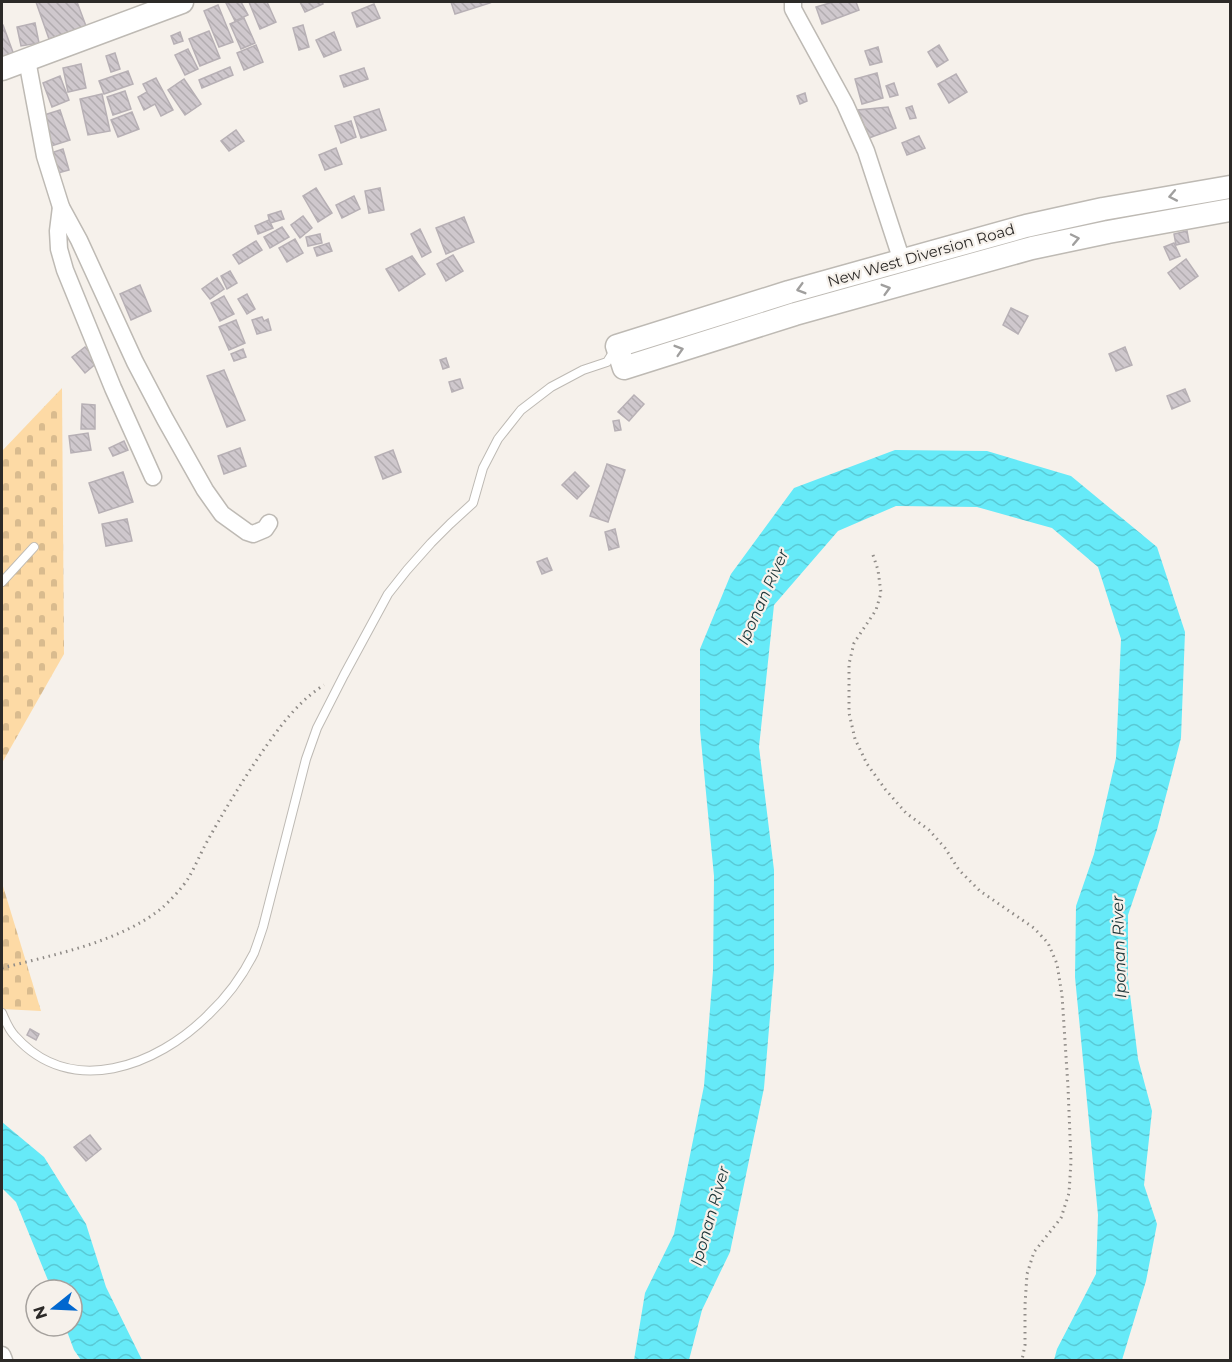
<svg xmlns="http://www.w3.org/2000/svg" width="1232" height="1362" viewBox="0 0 1232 1362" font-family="Montserrat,sans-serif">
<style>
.cemetery{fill:url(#cemetery-stones)}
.water{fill:url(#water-waves)}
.building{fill:url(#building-back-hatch);stroke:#b7b0b5;stroke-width:1.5}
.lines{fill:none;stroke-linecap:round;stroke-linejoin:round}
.lane-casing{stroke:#bebab4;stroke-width:10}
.street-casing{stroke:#bebab4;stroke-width:19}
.secondary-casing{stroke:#bebab4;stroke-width:25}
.path{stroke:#8f8b87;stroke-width:3;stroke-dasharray:1.5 4.5;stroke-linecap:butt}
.lane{stroke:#fff;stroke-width:8}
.street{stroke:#fff;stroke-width:16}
.secondary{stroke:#fff;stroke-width:22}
.oneway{stroke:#a09f9e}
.labels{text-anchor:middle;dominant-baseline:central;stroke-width:4.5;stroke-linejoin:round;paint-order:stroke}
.street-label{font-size:15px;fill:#2c2a28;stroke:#f6f1eb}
.water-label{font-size:16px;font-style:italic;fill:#21383b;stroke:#f6f1eb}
</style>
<defs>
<pattern id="cemetery-stones" width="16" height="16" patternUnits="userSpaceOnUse" patternTransform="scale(1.5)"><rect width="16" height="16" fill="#fddaa5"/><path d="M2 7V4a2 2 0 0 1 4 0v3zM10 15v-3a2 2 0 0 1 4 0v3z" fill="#d9bb8e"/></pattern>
<pattern id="water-waves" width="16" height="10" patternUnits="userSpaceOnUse" patternTransform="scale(1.5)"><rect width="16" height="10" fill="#66eaf8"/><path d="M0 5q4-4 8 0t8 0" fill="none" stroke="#59c9d5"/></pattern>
<pattern id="building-back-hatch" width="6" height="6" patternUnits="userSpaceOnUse" patternTransform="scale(1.5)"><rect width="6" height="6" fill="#cfc8cd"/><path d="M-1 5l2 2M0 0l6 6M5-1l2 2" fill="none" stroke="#b2acb0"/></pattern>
</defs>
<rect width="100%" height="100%" fill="#f6f1eb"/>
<g class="cemetery">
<polygon points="62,388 64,654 2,763 2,451"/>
<polygon points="2,883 41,1011 2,1009"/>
</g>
<g class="water">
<polygon points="895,450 987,451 1071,476 1157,547 1185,632 1181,738 1157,830 1128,915 1128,978 1138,1059 1152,1111 1144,1185 1157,1224 1146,1281 1122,1360 1054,1360 1057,1349 1096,1274 1098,1215 1075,977 1076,906 1094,854 1116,758 1121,639 1098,567 1052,528 977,507 896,506 838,531 774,605 759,747 774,870 774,969 764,1088 730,1252 702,1310 689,1360 634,1360 645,1293 674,1234 704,1086 713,971 714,876 700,730 700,649 731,574 794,488"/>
<polygon points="2,1122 44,1157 86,1224 106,1287 142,1360 81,1360 74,1350 65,1326 72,1326 72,1290 52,1290 16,1202 2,1188"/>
</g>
<g class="building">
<polygon points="36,2 77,2 86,26 49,39"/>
<polygon points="230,2 241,2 248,15 235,21 226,3"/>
<polygon points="249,2 267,2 276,22 260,29"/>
<polygon points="300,2 322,2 323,4 305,12"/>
<polygon points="451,2 489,2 490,3 455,14"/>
<polygon points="833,2 856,2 859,10 822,24 816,7"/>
<polygon points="374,4 380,18 357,27 352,13"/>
<polygon points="218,5 233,42 219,47 204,11"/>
<polygon points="244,18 255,43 241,49 230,24"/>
<polygon points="35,23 39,43 21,46 17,27"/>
<polygon points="3,25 14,55 2,59 2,25"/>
<polygon points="303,25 309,47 299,50 293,28"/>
<polygon points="209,31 220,58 200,66 189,39"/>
<polygon points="180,32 183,41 174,44 171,36"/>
<polygon points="334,32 341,50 324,57 316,40"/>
<polygon points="256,45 263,62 244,70 237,53"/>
<polygon points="939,45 948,60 937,67 928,52"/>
<polygon points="878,47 882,62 870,65 865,51"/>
<polygon points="188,49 198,69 185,75 175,55"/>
<polygon points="115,53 120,69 111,72 106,56"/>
<polygon points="81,64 86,88 68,92 63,68"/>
<polygon points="230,67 233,75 202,88 199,80"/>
<polygon points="364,68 368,79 344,87 340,76"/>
<polygon points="128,71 133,84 104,94 99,81"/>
<polygon points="877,73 883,98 862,104 855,79"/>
<polygon points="956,74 967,92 949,103 938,84"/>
<polygon points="60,76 69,100 52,107 43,83"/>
<polygon points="156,78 173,110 161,116 155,104 144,110 138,97 147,92 143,84"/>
<polygon points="184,79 201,104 185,115 168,90"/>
<polygon points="894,83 898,95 890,97 886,86"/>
<polygon points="125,91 131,109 113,115 107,97"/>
<polygon points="805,93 807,101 800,104 797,96"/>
<polygon points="102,94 110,131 88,135 80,99"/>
<polygon points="912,106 916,118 910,119 906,108"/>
<polygon points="888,107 896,128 869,138 858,110"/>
<polygon points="379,109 386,130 361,138 354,117"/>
<polygon points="60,110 70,140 51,146 41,116"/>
<polygon points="132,112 139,129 118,137 111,120"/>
<polygon points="351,121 356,137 341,143 335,126"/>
<polygon points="236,130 244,141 229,151 221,141"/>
<polygon points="919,136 925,148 907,155 902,143"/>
<polygon points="336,148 342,164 325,170 319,155"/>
<polygon points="63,149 69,170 54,174 48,154"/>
<polygon points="316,188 332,213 318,222 303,196"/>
<polygon points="380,188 384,210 369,213 365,191"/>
<polygon points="354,196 360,209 342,218 336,205"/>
<polygon points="281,211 284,219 270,223 268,215"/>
<polygon points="303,216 312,228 300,238 291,225"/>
<polygon points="464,217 474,242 446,254 436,228"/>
<polygon points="269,220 273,228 258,234 255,226"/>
<polygon points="282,227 289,237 270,248 264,237"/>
<polygon points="420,229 431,252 422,257 411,234"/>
<polygon points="1187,231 1189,242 1176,245 1174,234"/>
<polygon points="320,234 322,243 308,246 306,237"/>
<polygon points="295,239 303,253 287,262 279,248"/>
<polygon points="256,241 262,250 239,264 233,255"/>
<polygon points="329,243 332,251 317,256 314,248"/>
<polygon points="1174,243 1180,256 1170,260 1164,247"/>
<polygon points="453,255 463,271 446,281 437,264"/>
<polygon points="412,256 425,274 399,291 386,269"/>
<polygon points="1186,259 1198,276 1180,289 1168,273"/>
<polygon points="230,271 237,283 227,289 221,276"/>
<polygon points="217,278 224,289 210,299 202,289"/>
<polygon points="140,285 151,311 131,320 120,294"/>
<polygon points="247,294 255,309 247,314 238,299"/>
<polygon points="224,296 234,314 220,321 211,303"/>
<polygon points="1011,308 1028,316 1018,334 1003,325"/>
<polygon points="262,317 264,321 268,319 271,330 257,334 252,320"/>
<polygon points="236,320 245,343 229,350 219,327"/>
<polygon points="85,347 98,362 85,373 72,357"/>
<polygon points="1125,347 1132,365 1116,371 1109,354"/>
<polygon points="243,349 246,357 234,361 231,354"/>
<polygon points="446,358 449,367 443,369 440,360"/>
<polygon points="224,370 245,420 227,427 207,376"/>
<polygon points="460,379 463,388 452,392 449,382"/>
<polygon points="1185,389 1190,401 1172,409 1167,396"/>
<polygon points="634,395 644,404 629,421 618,412"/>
<polygon points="82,404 95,405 95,429 81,429"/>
<polygon points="619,420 621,430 615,431 613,421"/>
<polygon points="88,433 91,450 71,453 69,436"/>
<polygon points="124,441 128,450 113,456 109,448"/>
<polygon points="240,448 246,466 224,474 218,456"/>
<polygon points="393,450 401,472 383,479 375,457"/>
<polygon points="607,464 625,470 608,522 590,516"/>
<polygon points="123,472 133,502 99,513 89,483"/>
<polygon points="575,472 589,486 577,499 562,485"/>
<polygon points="127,519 132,541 106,546 102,524"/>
<polygon points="615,529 619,547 609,550 605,532"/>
<polygon points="547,558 552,570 542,574 537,562"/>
<polygon points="30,1029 39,1034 36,1040 27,1035"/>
<polygon points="90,1135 101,1149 86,1161 74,1147"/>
</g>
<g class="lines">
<g class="lane-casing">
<g id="lane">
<polyline points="2,582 34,547"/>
<path d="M2,1013c3,7 7,17 13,23 56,63 142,30 193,-21 18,-17 35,-40 46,-62 3,-8 6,-17 9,-26l43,-168 11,-31 27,-53 44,-81 19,-24 24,-27 19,-19 23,-21 10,-35 15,-29 23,-29 30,-23 32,-17 24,-8 7,-11"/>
</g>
</g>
<g class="street-casing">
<g id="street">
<polyline points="793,2 793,9 800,22 845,104 866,151 902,261"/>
<polyline points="27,60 45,156 61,207 79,240 135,362 165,419 205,490 222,514 247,532 253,534 265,529 269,523"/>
<polyline points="61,207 58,231 59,249 65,270 113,388 153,477"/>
<polyline points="2,1355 4,1360"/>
</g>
</g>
<g class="secondary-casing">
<g id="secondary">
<polyline points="2,69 182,2"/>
<polyline points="1230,187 1103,209 1026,226 789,292 617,346 624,368 795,314 1032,248 1108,232 1230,210"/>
</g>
</g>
<g class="path">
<polyline points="873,555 878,570 881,593 876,610 854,643 849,664 849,713 855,739 867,764 885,789 906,813 929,830 945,848 959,870 980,891 1034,928 1048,943 1057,964 1062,995 1068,1087 1071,1161 1069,1193 1061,1218 1034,1252 1027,1274 1025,1305 1025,1345 1022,1360"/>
<path d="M2,968c51,-13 118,-26 160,-60 8,-7 22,-22 27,-31 7,-12 12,-25 19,-37 16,-29 33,-57 52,-85 18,-26 37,-53 64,-70"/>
</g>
<use href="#lane" class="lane"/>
<use href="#street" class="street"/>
<use href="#secondary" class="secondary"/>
</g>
<defs><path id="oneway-chevron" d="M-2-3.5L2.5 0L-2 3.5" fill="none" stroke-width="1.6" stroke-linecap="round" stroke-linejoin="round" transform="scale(1.5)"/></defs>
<g class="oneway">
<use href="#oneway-chevron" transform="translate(1173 196) rotate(169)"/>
<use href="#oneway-chevron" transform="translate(1075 239) rotate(-12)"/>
<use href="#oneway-chevron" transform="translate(801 289) rotate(164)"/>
<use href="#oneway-chevron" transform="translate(886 289) rotate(-16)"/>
<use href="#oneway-chevron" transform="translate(679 350) rotate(-17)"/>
</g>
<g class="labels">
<g class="street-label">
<text transform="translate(921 255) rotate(-16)">New West Diversion Road</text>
</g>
<g class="water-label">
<text transform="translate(763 597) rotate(-66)">Iponan River</text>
<text transform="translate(1119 947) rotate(-92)">Iponan River</text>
<text transform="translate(710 1216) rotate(-74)">Iponan River</text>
</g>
</g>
<rect width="1232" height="1362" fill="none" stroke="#2c2a28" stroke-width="6"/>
<g transform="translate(54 1308) rotate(252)"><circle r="28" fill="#f6f1eb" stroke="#a5a19d" stroke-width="1.5"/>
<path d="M0-4.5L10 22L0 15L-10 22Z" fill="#0167cf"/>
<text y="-9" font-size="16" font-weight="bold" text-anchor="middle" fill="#2c2a28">N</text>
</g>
</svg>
